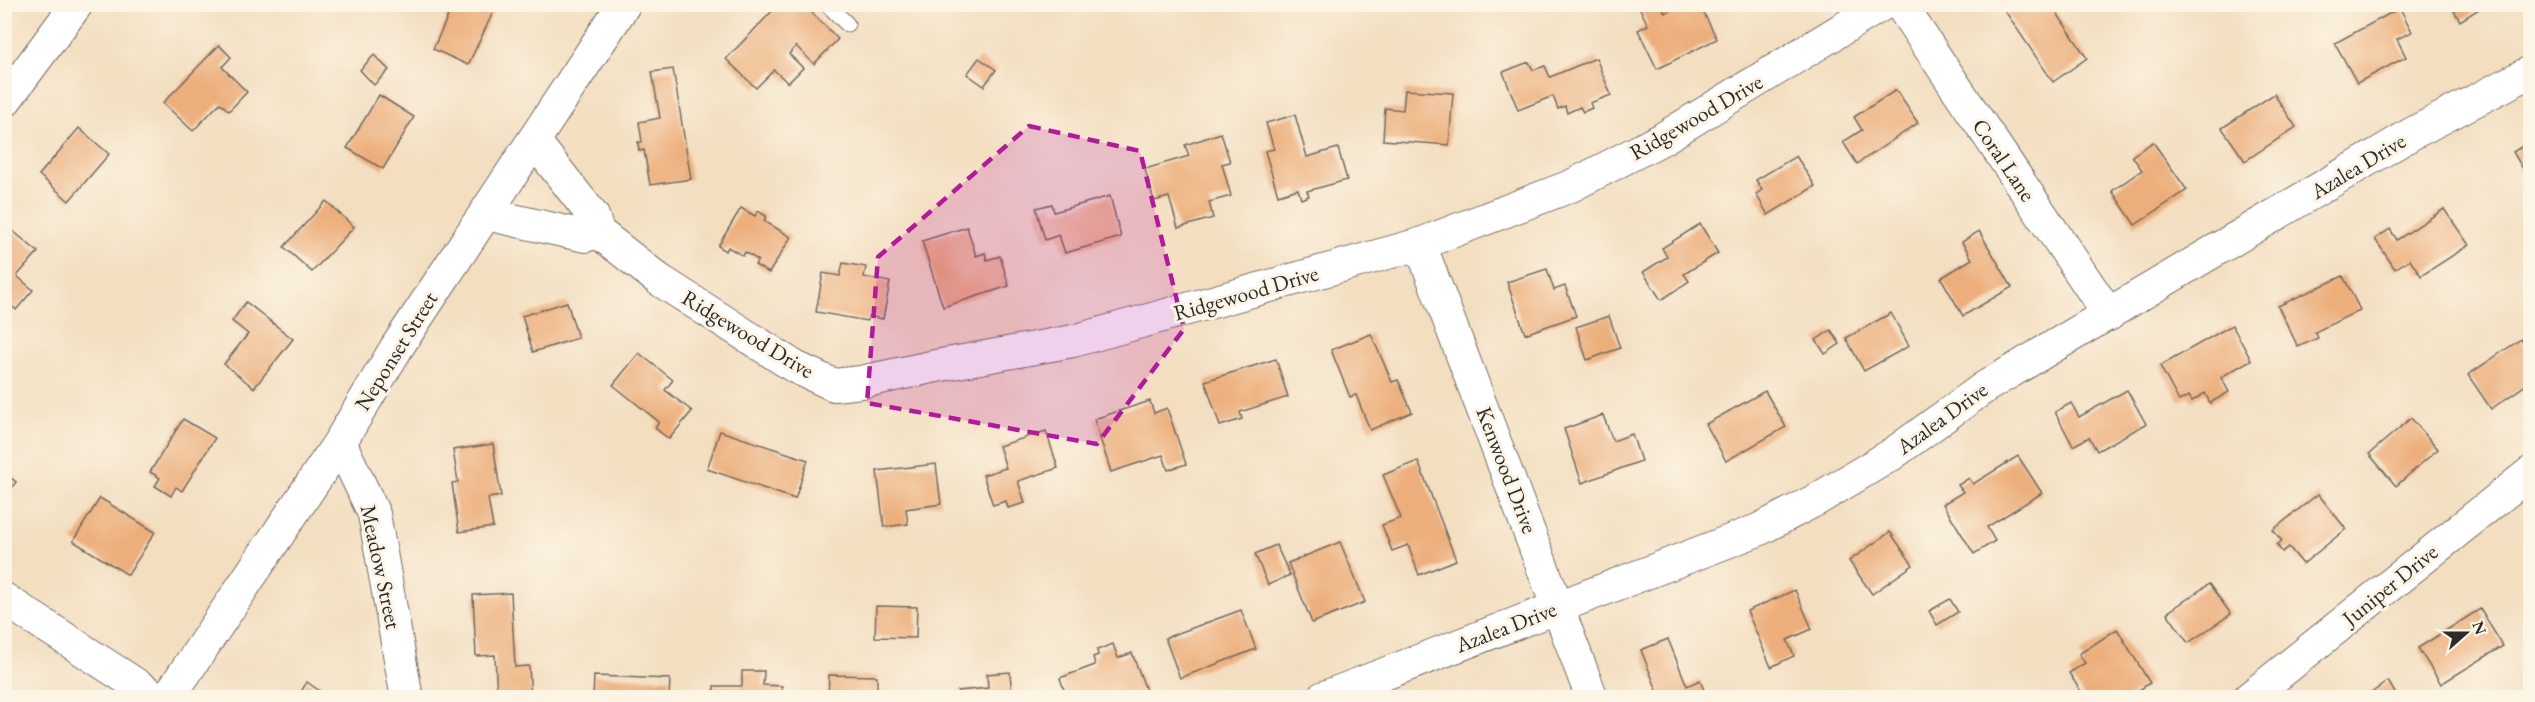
<svg xmlns="http://www.w3.org/2000/svg" width="2535" height="702" viewBox="0 0 2535 702" font-family="'EB Garamond',serif">
<style>
.building{fill:#ecae7a}
.lines{fill:none;stroke-linecap:round;stroke-linejoin:round}
.lane-casing{stroke:#716a5f;stroke-width:17}
.street-casing{stroke:#716a5f;stroke-width:34}
.secondary-casing{stroke:#716a5f;stroke-width:35}
.lane{stroke:#fff;stroke-width:15}
.street{stroke:#fff;stroke-width:32}
.secondary{stroke:#fff;stroke-width:33}
.marked{fill:#b5179e;fill-opacity:0.2;stroke:#b5179e;stroke-width:4.5;stroke-dasharray:12 8;stroke-linejoin:round}
.labels{text-anchor:middle;dominant-baseline:central;stroke-width:6;stroke-linejoin:round;paint-order:stroke}
.street-label{font-size:22px;fill:#2b2b2b;stroke:#fcf5e5}
</style>
<rect width="100%" height="100%" fill="#fcf5e5"/>
<filter id="ink" filterUnits="userSpaceOnUse"><feTurbulence type="fractalNoise" baseFrequency=".0167" numOctaves="2"/><feDisplacementMap in="SourceGraphic" scale="12" xChannelSelector="R" yChannelSelector="G"/><feConvolveMatrix kernelMatrix="1 2 1 2 8 2 1 2 1" color-interpolation-filters="sRGB"/></filter>
<filter id="wash" filterUnits="userSpaceOnUse"><feTurbulence type="fractalNoise" baseFrequency=".008" numOctaves="4" result="noise"/><feDisplacementMap in="SourceGraphic" scale="24" xChannelSelector="R" yChannelSelector="G"/><feGaussianBlur stdDeviation="1.35" result="paint"/><feColorMatrix in="noise" values="0 0 0 0 0 0 0 0 0 0 0 0 0 0 0 0 0 1.4 0 .05"/><feComposite in="paint" operator="in"/></filter>
<g filter="url(#wash)">
<rect width="100%" height="100%" fill="#f3dec0"/>
<g id="blocks">
<g class="building">
<polygon points="440,4 497,4 468,65 433,49 448,16 437,11"/>
<polygon points="779,4 803,4 838,39 814,64 796,46 789,54 803,68 788,83 774,70 756,88 726,59"/>
<polygon points="1661,4 1665,13 1682,4 1699,4 1717,39 1657,69 1638,30 1648,25 1638,5"/>
<polygon points="2015,4 2051,4 2087,58 2053,82 2005,11"/>
<polygon points="2450,4 2487,4 2460,21"/>
<polygon points="2400,8 2412,32 2397,39 2406,57 2357,83 2335,43"/>
<polygon points="219,45 231,57 222,67 247,92 229,111 220,103 193,131 163,103"/>
<polygon points="374,55 389,70 374,85 360,70"/>
<polygon points="979,58 996,70 984,86 967,74"/>
<polygon points="1596,58 1611,95 1590,103 1592,108 1583,112 1580,107 1567,113 1565,106 1558,109 1553,96 1518,110 1503,72 1529,62 1533,70 1545,66 1550,77"/>
<polygon points="673,69 691,179 650,185 644,150 639,151 638,142 642,142 639,122 660,118 652,72"/>
<polygon points="1405,90 1453,93 1449,145 1383,140 1385,108 1403,110"/>
<polygon points="1896,90 1918,123 1857,164 1843,142 1862,130 1854,117"/>
<polygon points="2274,94 2296,127 2245,161 2222,128"/>
<polygon points="379,95 414,117 383,169 347,148"/>
<polygon points="1295,115 1307,157 1338,148 1347,180 1307,191 1309,196 1301,199 1298,189 1278,195 1265,151 1274,149 1266,123"/>
<polygon points="79,128 109,154 69,201 39,175"/>
<polygon points="1221,133 1230,162 1222,164 1231,196 1209,202 1213,218 1178,228 1169,197 1154,201 1145,169 1189,156 1185,145"/>
<polygon points="2530,141 2530,181 2513,152"/>
<polygon points="2153,142 2187,190 2135,225 2112,191 2142,170 2132,156"/>
<polygon points="1796,156 1815,186 1768,215 1756,194 1762,190 1756,180"/>
<polygon points="1110,196 1121,237 1065,253 1059,235 1045,240 1036,208 1052,204 1054,212"/>
<polygon points="326,201 354,227 312,272 284,247"/>
<polygon points="741,208 755,216 758,211 766,216 764,221 791,237 769,273 755,265 758,260 745,252 743,256 728,247 726,251 718,246"/>
<polygon points="2444,209 2469,245 2421,276 2410,259 2395,269 2375,239 2390,229 2397,240"/>
<polygon points="1700,224 1718,253 1684,274 1689,281 1661,300 1643,272 1667,257 1662,248"/>
<polygon points="6,225 38,252 17,276 33,290 16,310 5,300"/>
<polygon points="967,227 976,256 985,253 987,260 1000,256 1009,286 943,307 922,241"/>
<polygon points="1979,231 2012,287 1963,316 1941,278 1972,259 1962,242"/>
<polygon points="843,263 866,267 864,277 890,282 883,319 868,316 867,321 816,312 823,273 840,276"/>
<polygon points="1547,269 1554,290 1565,286 1576,316 1525,334 1507,282"/>
<polygon points="2343,276 2360,310 2315,332 2318,338 2298,347 2278,306"/>
<polygon points="246,302 293,339 254,388 224,364 248,334 232,321"/>
<polygon points="567,302 578,338 533,352 522,316"/>
<polygon points="1891,313 1909,346 1864,371 1846,338"/>
<polygon points="1609,316 1620,348 1587,360 1576,327"/>
<polygon points="2232,325 2251,360 2221,377 2229,392 2210,403 2205,393 2192,401 2189,396 2179,401 2160,366"/>
<polygon points="1831,330 1840,344 1825,354 1816,340"/>
<polygon points="1371,334 1392,382 1398,380 1412,412 1370,430 1356,395 1350,397 1331,350"/>
<polygon points="2521,339 2530,354 2530,382 2491,409 2468,375"/>
<polygon points="639,353 673,380 665,390 692,411 669,439 655,428 659,422 613,385"/>
<polygon points="1276,359 1288,397 1240,412 1242,419 1220,426 1205,381"/>
<polygon points="2127,390 2146,424 2097,451 2089,437 2073,446 2055,412 2071,403 2079,417"/>
<polygon points="1765,391 1786,427 1726,461 1706,424"/>
<polygon points="1150,401 1154,413 1167,408 1186,464 1168,470 1163,455 1111,472 1094,419"/>
<polygon points="1603,415 1613,441 1632,434 1641,461 1582,483 1564,429"/>
<polygon points="2411,418 2438,449 2396,486 2369,454"/>
<polygon points="183,419 215,438 182,491 176,487 171,496 155,486 160,478 150,472"/>
<polygon points="720,431 808,460 795,499 707,469"/>
<polygon points="1046,431 1058,468 1018,481 1025,503 1008,508 1006,501 993,505 983,475 1006,468 999,446"/>
<polygon points="493,444 501,496 488,498 493,527 459,532 452,483 458,482 453,450"/>
<polygon points="2018,456 2042,493 1987,527 1995,541 1974,554 1943,504 1963,492 1958,485 1969,478 1973,484"/>
<polygon points="1418,461 1456,560 1419,575 1408,545 1392,551 1382,525 1401,518 1383,475"/>
<polygon points="936,464 941,504 906,509 908,524 884,527 877,471"/>
<polygon points="5,473 16,482 5,497"/>
<polygon points="2318,494 2346,529 2303,564 2289,547 2282,552 2277,545 2282,541 2273,530"/>
<polygon points="100,498 155,532 128,575 73,541"/>
<polygon points="1890,532 1913,565 1872,594 1849,561"/>
<polygon points="1340,542 1365,602 1312,623 1288,563"/>
<polygon points="1276,545 1290,575 1268,585 1255,554"/>
<polygon points="2209,584 2231,614 2188,643 2167,613"/>
<polygon points="1795,590 1812,629 1787,640 1794,656 1771,667 1747,611"/>
<polygon points="511,593 515,667 529,666 531,698 497,698 495,655 476,656 473,595"/>
<polygon points="1950,599 1958,612 1937,625 1929,611"/>
<polygon points="876,606 917,607 916,638 875,637"/>
<polygon points="2480,609 2503,646 2441,684 2418,648"/>
<polygon points="1241,610 1256,649 1180,678 1165,638"/>
<polygon points="2117,629 2150,683 2127,698 2106,698 2103,693 2096,698 2085,698 2069,673 2085,663 2079,654"/>
<polygon points="1668,639 1687,686 1700,680 1707,698 1660,698 1641,650"/>
<polygon points="1113,644 1118,658 1132,653 1146,690 1127,698 1067,698 1060,678 1095,665 1093,657 1098,655 1097,650"/>
<polygon points="742,671 764,671 763,685 782,686 782,698 714,698 714,686 742,686"/>
<polygon points="1010,672 1012,698 959,698 958,691 988,688 987,674"/>
<polygon points="829,675 877,676 877,692 903,693 903,698 828,698"/>
<polygon points="594,676 670,679 669,698 593,698"/>
<polygon points="2388,681 2398,698 2364,698"/>
<polygon points="307,682 324,694 321,698 297,698"/>
<polygon points="4,687 23,698 4,698"/>
</g>
</g>
</g>
<g filter="url(#ink)">
<use href="#blocks" fill-opacity="0" stroke="#716a5f" stroke-width="1.5"/>
<g class="lines">
<g class="lane-casing">
<polyline id="lane" points="827,4 847,24"/>
</g>
<g class="street-casing">
<g id="street">
<polyline points="1900,4 2109,315"/>
<polyline points="4,102 77,4"/>
<polyline points="486,214 585,236 598,232 593,216 535,142"/>
<polyline points="598,232 658,279 795,367 834,385 861,382 936,366 1073,341 1420,244 1571,186 1662,139 1883,4"/>
<polyline points="1420,244 1592,698"/>
<polyline points="340,442 374,514 407,698"/>
<polyline points="4,599 157,698"/>
<polyline points="1322,698 1758,530 1816,500 1891,455 1985,387 2413,133 2530,72"/>
<polyline points="2249,698 2530,473"/>
</g>
</g>
<g class="secondary-casing">
<polyline id="secondary" points="168,698 340,442 397,347 624,4"/>
</g>
<use href="#lane" class="lane"/>
<use href="#street" class="street"/>
<use href="#secondary" class="secondary"/>
</g>
</g>
<path class="marked" d="M1029,126l111,25 44,178 -87,115 -230,-41 11,-146z"/>
<g class="labels">
<g class="street-label">
<text transform="translate(1696 117) rotate(-30)">Ridgewood Drive</text>
<text transform="translate(2004 160) rotate(56)">Coral Lane</text>
<text transform="translate(2358 166) rotate(-31)">Azalea Drive</text>
<text transform="translate(1246 293) rotate(-16)">Ridgewood Drive</text>
<text transform="translate(748 334) rotate(31)">Ridgewood Drive</text>
<text transform="translate(396 351) rotate(-58)">Neponset Street</text>
<text transform="translate(1942 418) rotate(-36)">Azalea Drive</text>
<text transform="translate(1507 470) rotate(69)">Kenwood Drive</text>
<text transform="translate(381 567) rotate(78)">Meadow Street</text>
<text transform="translate(2390 585) rotate(-39)">Juniper Drive</text>
<text transform="translate(1506 627) rotate(-21)">Azalea Drive</text>
</g>
</g>
<rect width="2535" height="702" fill="none" stroke="#fcf5e5" stroke-width="24"/>
<g transform="translate(2466 633) rotate(69)" stroke="#fcf5e5" stroke-width="4.5" paint-order="stroke">
<path d="M0-4.5L10 22L0 15L-10 22Z" fill="#2b2b2b"/>
<text y="-9" font-size="16" font-weight="bold" text-anchor="middle" fill="#2b2b2b">N</text>
</g>
</svg>
